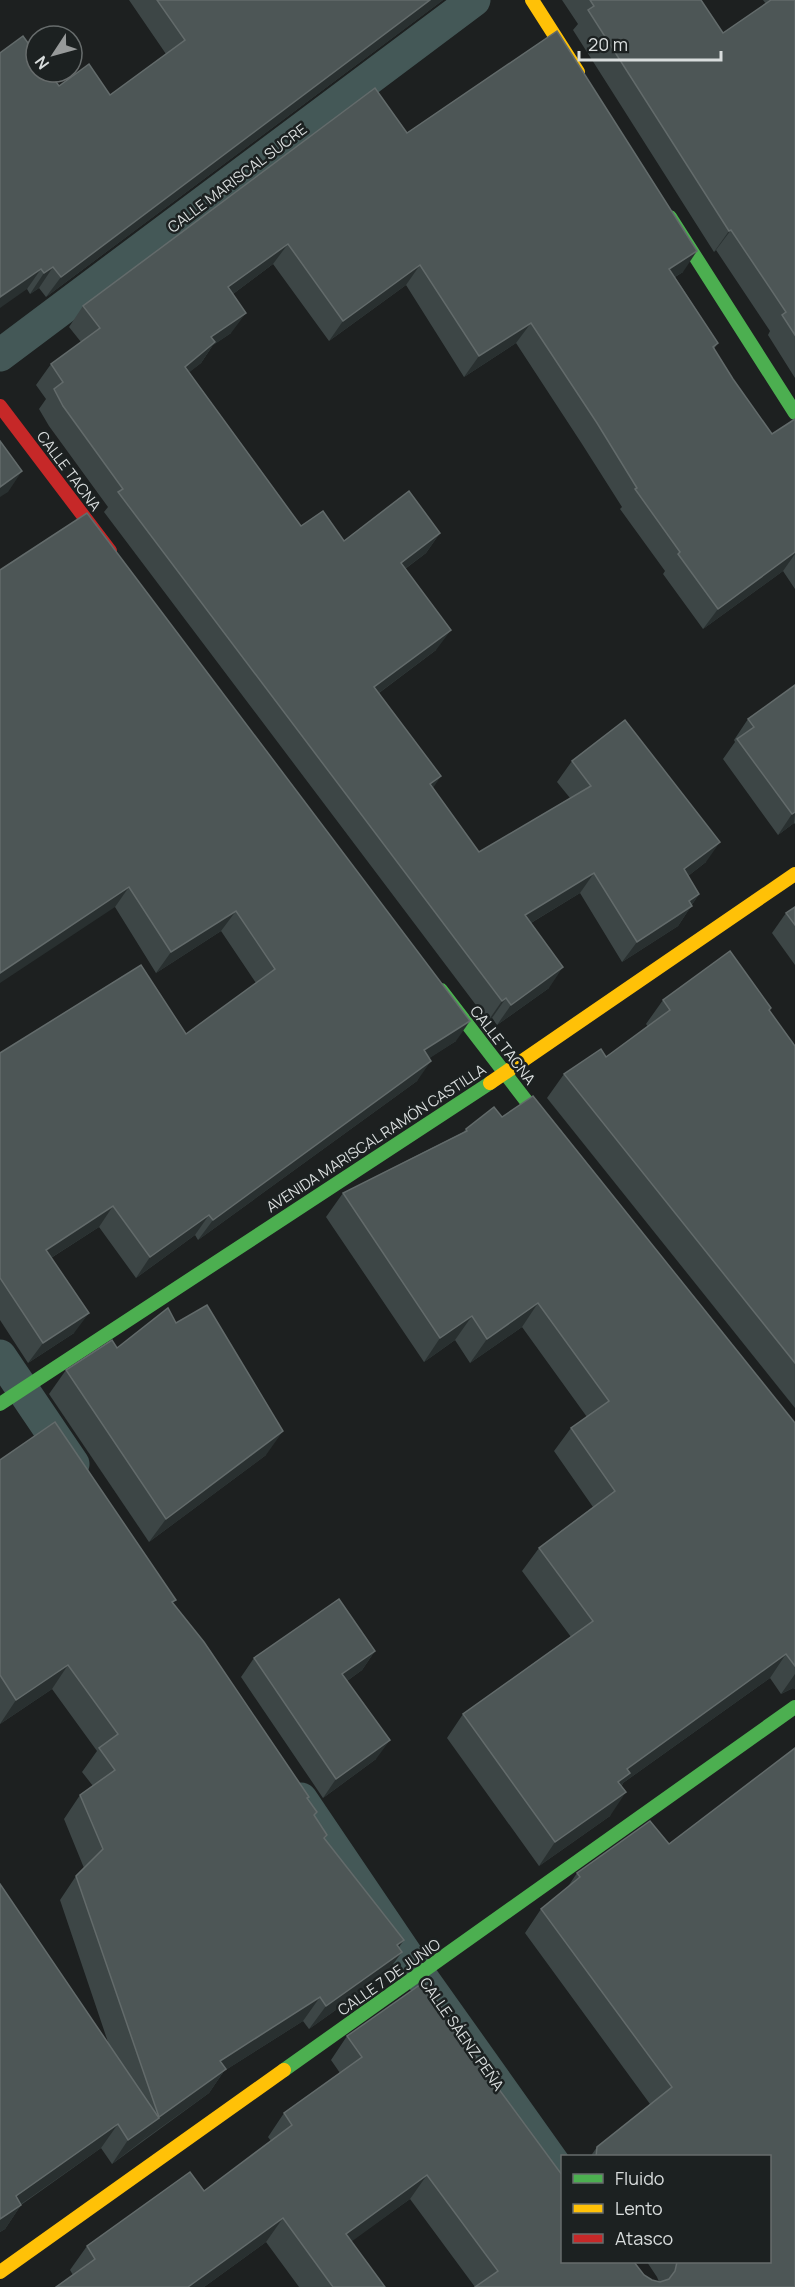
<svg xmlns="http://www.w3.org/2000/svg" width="795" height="2287" viewBox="0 0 795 2287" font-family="Manrope,sans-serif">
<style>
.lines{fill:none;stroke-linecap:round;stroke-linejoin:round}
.street{stroke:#445857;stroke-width:33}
.fast{stroke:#4caf50;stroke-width:14}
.slow{stroke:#ffc107;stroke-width:14}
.jam{stroke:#c62828;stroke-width:14}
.wall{fill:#3d4646}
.shaded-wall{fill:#293030}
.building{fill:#4d5656;stroke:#636b6b;stroke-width:1.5}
.labels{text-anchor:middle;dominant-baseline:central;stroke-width:5;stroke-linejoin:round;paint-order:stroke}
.street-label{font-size:15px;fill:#d8dcdc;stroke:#1c2121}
</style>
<rect width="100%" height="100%" fill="#1d2020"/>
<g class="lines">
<g class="street">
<polyline points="0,355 474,0"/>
<polyline points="0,1356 73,1464"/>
<polyline points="301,1799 420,1975 562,2175"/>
</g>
<g class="fast">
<polyline points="670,217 795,413"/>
<polyline points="441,990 554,1137"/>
<polyline points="0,1404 490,1083"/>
<polyline points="284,2070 795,1707"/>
</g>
<g class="slow">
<polyline points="532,0 578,72"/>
<polyline points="490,1083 795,874"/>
<polyline points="0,2272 284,2070"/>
</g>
<polyline class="jam" points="0,406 110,551"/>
</g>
<g class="wall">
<polygon points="129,0 443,0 46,297 39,288 30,294 27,289 59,86 110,95 166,54"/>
<polygon points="562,0 701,0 723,33 766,4 763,0 795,0 795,378 768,335 770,331 716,250 714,252 573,30 578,24"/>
<polygon points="407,133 683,272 675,277 718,343 714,349 733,379 772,434 795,419 795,589 783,571 703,629 663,574 665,571 620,509 622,507 582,444 516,343 464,377 406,285 329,341 273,264 233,294 231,333 213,345 201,363 189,372 301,526 344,541 440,533 426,553 405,569 436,650 379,693 433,788 479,852 570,798 557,782 572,761 706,862 688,876 699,894 678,926 622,962 580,893 531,923 549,988 497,1025 492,1018 488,1021 104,512 108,507 49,426 39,409 46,399 36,385 51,364 81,342 69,327 83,306"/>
<polygon points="0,570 456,1041 429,1058 417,1081 198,1240 195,1235 136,1278 99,1227 51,1258 74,1333 28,1363 0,1320 0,1053 186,1034 256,983 221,931 156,973 115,907"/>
<polygon points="795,685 795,824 794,823 778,835 723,759 735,742 734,740 748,719"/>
<polygon points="795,907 795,965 772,933 786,913"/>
<polygon points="663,1000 769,1010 795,1046 795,1408 547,1098 564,1074 606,1057 648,1027 646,1024"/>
<polygon points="502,1117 795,1423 795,1689 793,1688 781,1694 770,1678 623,1783 610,1816 539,1866 447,1738 463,1714 571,1637 522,1571 539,1548 593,1507 554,1451 571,1428 587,1417 522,1327 470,1363 455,1340 424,1362 326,1217 343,1193 463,1132 466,1129"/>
<polygon points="176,1323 266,1455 149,1542 49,1394 66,1370"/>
<polygon points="0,1460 173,1604 307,1799 314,1816 327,1835 325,1839 404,1940 399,1947 385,1975 309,2029 303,2021 224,2071 209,2093 112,2164 101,2148 21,2205 5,2229 0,2232 0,1884 109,2045 60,1900 76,1876 84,1868 64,1819 80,1795 93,1786 82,1772 97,1751 52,1689 0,1724"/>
<polygon points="375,1651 362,1670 347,1681 376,1759 323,1798 241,1677 254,1658"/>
<polygon points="795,1748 795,2287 475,2287 410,2199 351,2241 385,2287 299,2287 266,2242 204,2287 56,2287 73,2275 70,2270 87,2246 190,2172 204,2191 271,2141 268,2137 284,2113 340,2073 331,2060 347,2036 424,1982 477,2057 476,2059 562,2175 562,2174 562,2262 634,2262 644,2275 652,2280 659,2282 657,2277 647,2262 770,2262 770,2157 590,2157 597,2147 650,2104 525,1933 541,1909 567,1888 577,1873 650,1821 669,1844"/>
</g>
<g class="shaded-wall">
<polygon points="430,0 443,0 46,297 61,277"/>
<polygon points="731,230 716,250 714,252 729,231"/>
<polygon points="288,244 273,264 214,308 228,287"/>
<polygon points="697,251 683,272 655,289 669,269"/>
<polygon points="420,265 406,285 329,341 343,321"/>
<polygon points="53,267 39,288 30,294 44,273"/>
<polygon points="41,269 27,289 0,308 0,297"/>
<polygon points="246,313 231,333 213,345 201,363 171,387 185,367 211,337"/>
<polygon points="531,323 516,343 464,377 479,356"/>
<polygon points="22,471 8,492 0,497 0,487"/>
<polygon points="440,533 426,553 386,583 401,563"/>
<polygon points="795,552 795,554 783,571 703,629 718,609"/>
<polygon points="451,630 436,650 360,707 374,687"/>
<polygon points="441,776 427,797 430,784"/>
<polygon points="795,812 794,823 778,835 792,814"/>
<polygon points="720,842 706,862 670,890 684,869"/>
<polygon points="594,873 580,893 511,935 525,915"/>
<polygon points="129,887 115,907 0,983 0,973"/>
<polygon points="699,894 678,926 622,962 637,942 689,901"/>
<polygon points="236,911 221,931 156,973 171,952"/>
<polygon points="563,967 549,988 497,1025 511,1005"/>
<polygon points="506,998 492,1018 488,1021 502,1001"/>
<polygon points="470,1021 456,1041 410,1071 424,1050"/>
<polygon points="431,1061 417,1081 198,1240 213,1220"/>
<polygon points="113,1206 99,1227 32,1270 46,1250"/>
<polygon points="209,1215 195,1235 136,1278 150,1257"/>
<polygon points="538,1303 522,1327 470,1363 487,1339"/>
<polygon points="89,1313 74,1333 28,1363 43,1343"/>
<polygon points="472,1316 455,1340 424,1362 440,1338"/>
<polygon points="283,1431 266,1455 149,1542 166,1519"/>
<polygon points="375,1651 362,1670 329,1694 342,1674"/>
<polygon points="786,1654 770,1678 623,1783 614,1797 602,1805 627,1769"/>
<polygon points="68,1665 52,1689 0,1724 16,1700"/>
<polygon points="795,1674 795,1689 793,1688 781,1694"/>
<polygon points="390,1740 376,1759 323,1798 336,1779"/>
<polygon points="626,1792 610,1816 539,1866 555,1842"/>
<polygon points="404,1940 389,1961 402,1952 385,1975 309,2029 326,2006"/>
<polygon points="320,1997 303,2021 224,2071 209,2093 142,2141 159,2117 220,2061"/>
<polygon points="159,2118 142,2141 112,2164 128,2140"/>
<polygon points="118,2124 101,2148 4,2216 21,2205 5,2229 0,2232 0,2219 16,2196"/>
<polygon points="427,2175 410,2199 329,2258 346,2234"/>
<polygon points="283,2218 266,2242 204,2287 188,2287"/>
</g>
<g class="building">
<polygon points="157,0 430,0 61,277 53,267 44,273 41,269 0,297 0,53 23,36 36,54 36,72 49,72 59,86 89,64 110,95 185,40"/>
<polygon points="590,0 701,0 723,33 771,0 795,0 795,335 782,315 786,312 731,230 729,231 588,10 594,6"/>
<polygon points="557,31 697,251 669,269 718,343 713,347 733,379 772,434 795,419 795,552 718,609 678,554 680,552 635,489 637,488 597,423 531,323 479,356 420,265 343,321 288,244 228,287 246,313 211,337 215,342 185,367 301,526 323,511 344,541 409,491 440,533 401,563 451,630 374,687 441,776 430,784 479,852 591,786 572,761 625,720 720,842 684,869 699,894 689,901 692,906 637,942 594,873 525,915 563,967 511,1005 506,998 502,1001 118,492 123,489 63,406 54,389 63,382 51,364 100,328 83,306 375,88 407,133"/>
<polygon points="0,441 22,471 0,487"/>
<polygon points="87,513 470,1021 424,1050 431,1061 213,1220 209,1215 150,1257 113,1206 46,1250 89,1313 43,1343 0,1278 0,1053 141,965 186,1034 275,969 236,911 171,952 129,887 0,973 0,570"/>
<polygon points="795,685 795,812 792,814 737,739 754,727 748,719"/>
<polygon points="795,907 795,925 786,913"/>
<polygon points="730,951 771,1008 769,1010 795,1046 795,1363 564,1074 601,1049 606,1057 670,1010 663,1000"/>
<polygon points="533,1096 795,1423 795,1666 786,1654 627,1769 630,1773 618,1782 626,1792 555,1842 463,1714 593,1621 539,1548 615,1491 571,1428 609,1401 538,1303 487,1339 472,1316 440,1338 343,1193 467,1131 466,1129 494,1107 502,1117"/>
<polygon points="207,1305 283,1431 166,1519 66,1370 112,1340 117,1348 168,1308 176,1323"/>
<polygon points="55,1422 176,1600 172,1602 204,1642 309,1797 307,1798 317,1812 314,1815 327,1835 324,1838 404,1940 397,1945 402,1952 326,2006 320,1997 220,2061 226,2069 159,2117 76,1876 103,1849 80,1795 115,1770 99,1748 118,1734 68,1665 16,1700 0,1675 0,1460"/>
<polygon points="339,1599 375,1651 342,1674 390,1740 336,1779 254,1658"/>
<polygon points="795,1748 795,2287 475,2287 498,2271 427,2175 346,2234 385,2287 333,2287 283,2218 188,2287 56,2287 95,2259 87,2246 190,2172 204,2191 292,2125 284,2113 362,2057 347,2036 424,1982 477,2057 476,2058 562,2175 562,2174 562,2262 634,2262 644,2275 652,2280 660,2282 669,2279 675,2271 677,2262 770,2262 770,2157 596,2157 597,2147 672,2087 541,1909 580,1877 577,1873 650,1821 669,1844"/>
<polygon points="0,1884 159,2118 128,2140 118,2124 16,2196 21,2205 0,2219"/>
</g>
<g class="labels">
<g class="street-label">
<text transform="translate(237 178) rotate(-37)">CALLE MARISCAL SUCRE</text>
<text transform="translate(69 471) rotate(53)">CALLE TACNA</text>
<text transform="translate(503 1045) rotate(52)">CALLE TACNA</text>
<text transform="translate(376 1138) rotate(-33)">AVENIDA MARISCAL RAMÓN CASTILLA</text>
<text transform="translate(389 1977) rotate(-35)">CALLE 7 DE JUNIO</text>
<text transform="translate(462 2034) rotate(55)">CALLE SÁENZ PEÑA</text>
</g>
</g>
<rect x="561" y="2155" width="210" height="108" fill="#1c2121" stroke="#676c6c" stroke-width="1.5"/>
<rect x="573" y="2174" width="30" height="9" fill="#4caf50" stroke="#676c6c" stroke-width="1.5"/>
<text x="615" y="2185" font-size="18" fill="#d8dcdc">Fluido</text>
<rect x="573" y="2204" width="30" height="9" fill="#ffc107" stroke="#676c6c" stroke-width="1.5"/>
<text x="615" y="2215" font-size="18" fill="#d8dcdc">Lento</text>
<rect x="573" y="2234" width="30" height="9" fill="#c62828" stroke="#676c6c" stroke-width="1.5"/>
<text x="615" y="2245" font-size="18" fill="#d8dcdc">Atasco</text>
<g transform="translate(54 54) rotate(234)"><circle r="28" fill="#1c2121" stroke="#676c6c" stroke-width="1.5"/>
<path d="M0-4.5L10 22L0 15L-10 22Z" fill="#979a9a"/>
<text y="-9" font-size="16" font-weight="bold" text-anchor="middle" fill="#d8dcdc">N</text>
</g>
<path d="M579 51v9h142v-9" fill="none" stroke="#d8dcdc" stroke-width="3"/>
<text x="588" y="51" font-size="18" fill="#d8dcdc" stroke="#1c2121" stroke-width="4.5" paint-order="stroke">20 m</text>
</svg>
